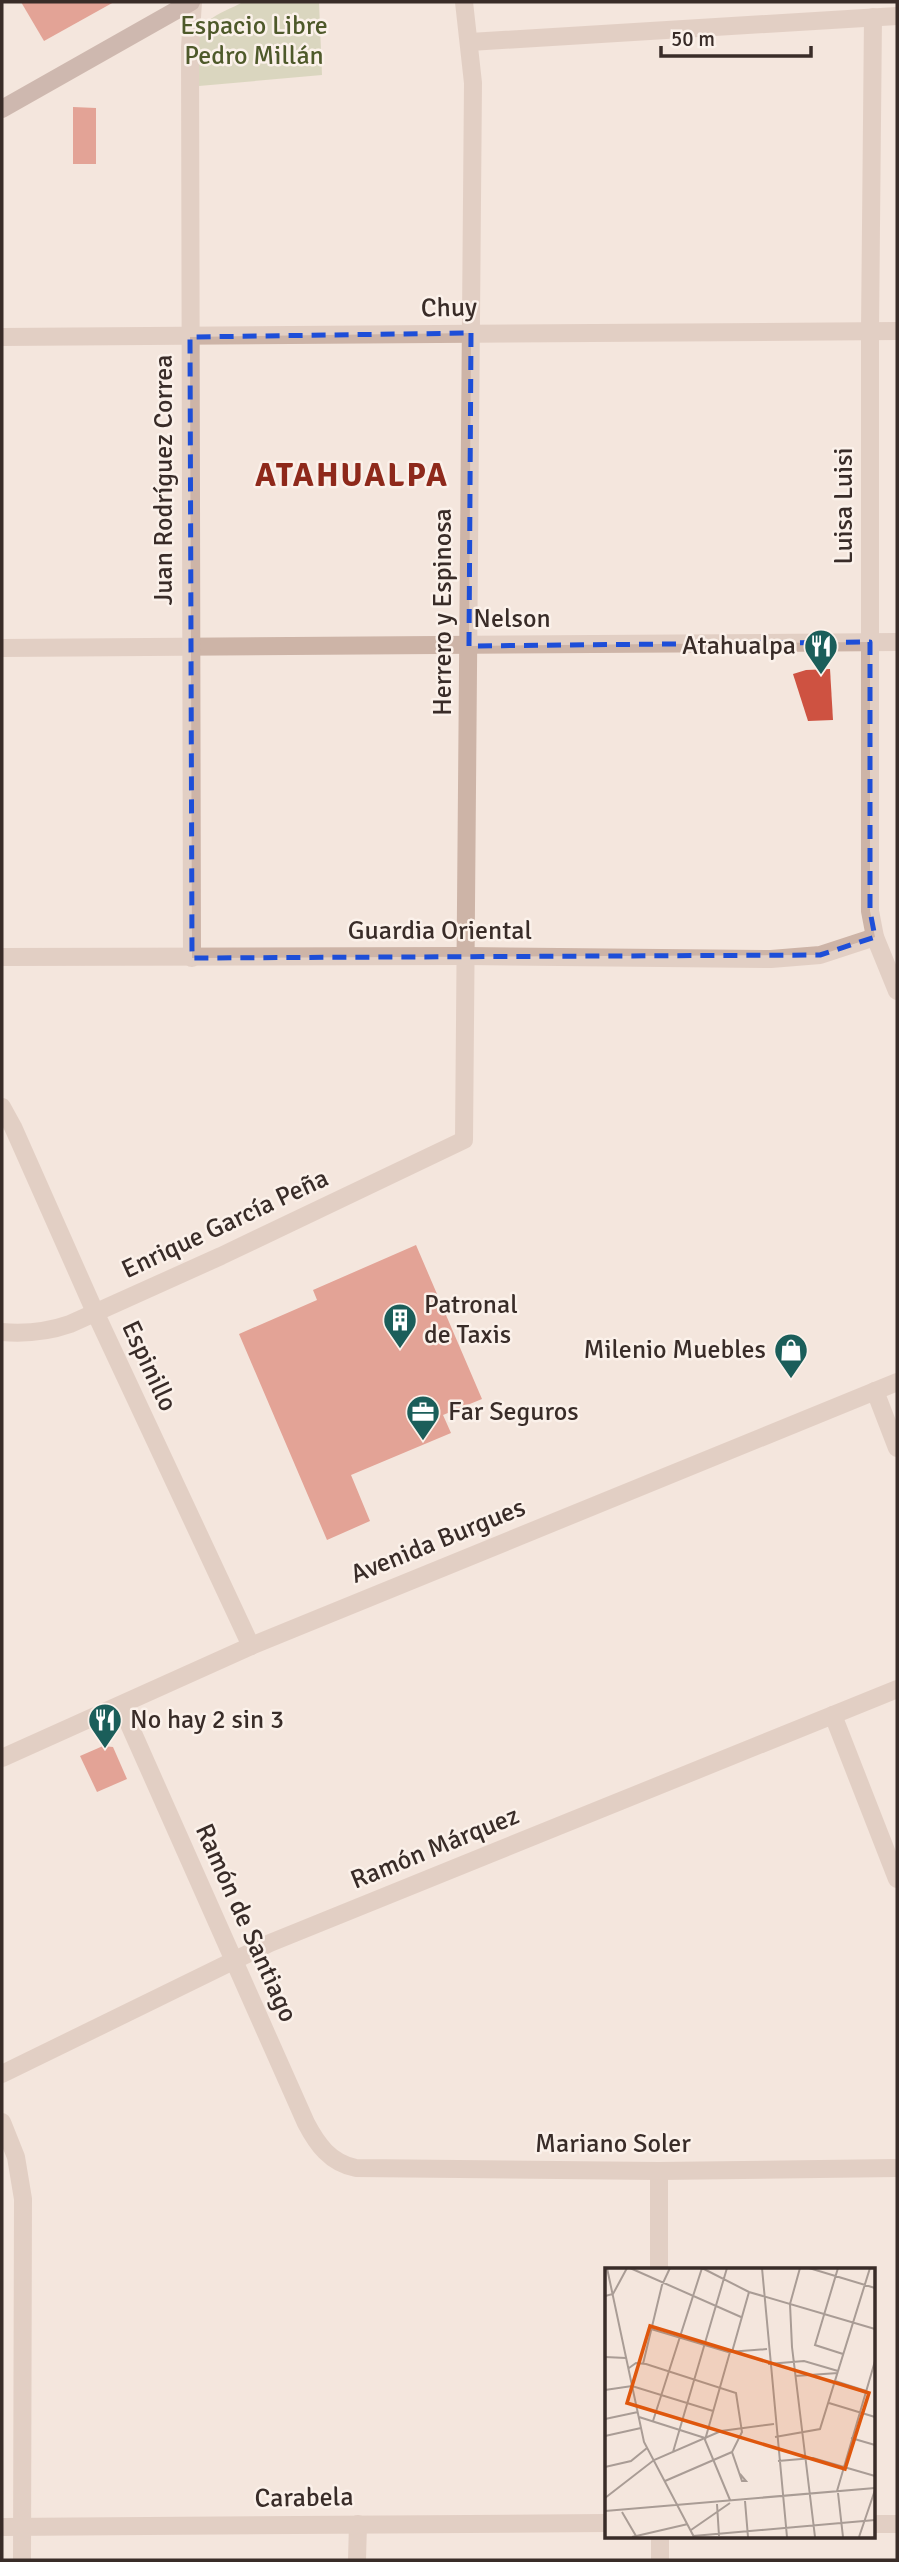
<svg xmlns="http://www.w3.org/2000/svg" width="899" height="2562" viewBox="0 0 899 2562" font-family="Signika,sans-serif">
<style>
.green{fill:#bbc49b}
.building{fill:#ce5241}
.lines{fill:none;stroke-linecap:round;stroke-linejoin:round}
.minor{stroke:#cdb4a7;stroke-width:18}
.tertiary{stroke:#cdb4a7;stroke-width:18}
.secondary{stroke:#a18278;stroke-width:18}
.marked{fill:none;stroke:#1d4ed8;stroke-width:5;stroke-dasharray:14 9;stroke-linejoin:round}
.labels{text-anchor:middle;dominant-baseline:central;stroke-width:5;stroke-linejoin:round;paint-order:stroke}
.park-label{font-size:26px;fill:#4e592a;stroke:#fbf1ea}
.street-label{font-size:26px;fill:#392c28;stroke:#fbf1ea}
.poi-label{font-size:26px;fill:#392c28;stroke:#fbf1ea;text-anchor:start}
.district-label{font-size:33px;font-weight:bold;letter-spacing:2px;fill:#8e291b;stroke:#fbf1ea}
.inset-road{fill:none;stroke:#a99c95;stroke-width:2}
.view{fill:#df570d;fill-opacity:0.15;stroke:#df570d;stroke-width:3.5}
.inset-edge{fill:none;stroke:#392c28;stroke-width:3.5}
</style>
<rect width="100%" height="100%" fill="#f4e6dd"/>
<path class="green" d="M243,2h76l3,73 -123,11c0,-19 -7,-52 9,-65 10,-8 24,-13 35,-19z"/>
<g class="building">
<polygon points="21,2 114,2 44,41"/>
<polygon points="73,107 96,108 96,164 73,164"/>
<polygon points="830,669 833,720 808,721 793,674 806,670"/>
<polygon points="416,1245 482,1399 443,1415 451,1433 351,1475 370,1521 327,1540 239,1334 317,1300 313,1290"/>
<polygon points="103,1746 113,1747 127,1779 97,1792 80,1756"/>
</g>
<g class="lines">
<g class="minor">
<polyline points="873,17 870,330 870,911 875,937 897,991"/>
<polyline points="470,42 897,16"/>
<polyline points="2,337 897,331"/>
<polyline points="2,648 897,642"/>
<polyline points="2,957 467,956 771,959 820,955 875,937"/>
<polyline points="192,958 190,47 193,2"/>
<polyline points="2,1107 13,1127 95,1312 251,1646"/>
<path d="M2,1332c24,2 45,0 68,-8l151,-68 243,-116 9,-1057 -9,-81"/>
<polyline points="875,1391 897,1448"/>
<path d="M121,1706l185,417c11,21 24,40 50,45l303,3 238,-3"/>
<polyline points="833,1715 897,1879"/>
<polyline points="2,2074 270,1943 897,1689"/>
<polyline points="2,2122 16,2157 23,2199 22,2560"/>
<polyline points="659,2171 659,2270"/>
<polyline points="873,2524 897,2524"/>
<polyline points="2,2527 607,2523"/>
<polyline points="357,2560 358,2524"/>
<polyline points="660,2560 660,2536"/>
</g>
<polyline class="tertiary" points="2,1758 251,1646 897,1382"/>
<polyline class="secondary" points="2,109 191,2"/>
</g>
<path d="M0 0H899V2562H0ZM471,333l-2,313 401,-4v269l5,26 -55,18 -628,3 -2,-621z" fill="#f4e6dd" fill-opacity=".55" fill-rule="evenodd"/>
<path class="marked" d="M471,333l-2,313 401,-4v269l5,26 -55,18 -628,3 -2,-621z"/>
<defs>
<g id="restaurant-pin" transform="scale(1.75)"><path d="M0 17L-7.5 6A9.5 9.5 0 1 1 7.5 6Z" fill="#1b5e5a" stroke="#fbf1ea"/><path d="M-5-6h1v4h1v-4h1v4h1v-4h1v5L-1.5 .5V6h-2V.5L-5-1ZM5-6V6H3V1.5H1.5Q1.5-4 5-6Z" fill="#fff"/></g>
<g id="building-pin" transform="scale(1.75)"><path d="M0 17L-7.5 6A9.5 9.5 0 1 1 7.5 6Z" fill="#1b5e5a" stroke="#fbf1ea"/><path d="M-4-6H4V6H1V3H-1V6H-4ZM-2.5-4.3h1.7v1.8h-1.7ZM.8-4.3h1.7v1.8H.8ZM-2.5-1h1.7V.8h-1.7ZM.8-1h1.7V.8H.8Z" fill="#fff"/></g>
<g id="shop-pin" transform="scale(1.75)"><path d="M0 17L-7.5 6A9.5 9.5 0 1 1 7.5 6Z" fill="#1b5e5a" stroke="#fbf1ea"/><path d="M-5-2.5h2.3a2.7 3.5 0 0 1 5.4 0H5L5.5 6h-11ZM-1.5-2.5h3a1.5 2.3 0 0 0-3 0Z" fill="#fff"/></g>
<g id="office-pin" transform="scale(1.75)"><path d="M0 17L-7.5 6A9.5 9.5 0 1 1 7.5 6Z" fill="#1b5e5a" stroke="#fbf1ea"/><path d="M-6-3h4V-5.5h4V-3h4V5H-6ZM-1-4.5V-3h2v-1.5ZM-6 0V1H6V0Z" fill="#fff"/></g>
</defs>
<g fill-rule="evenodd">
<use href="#restaurant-pin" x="821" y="646"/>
<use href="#building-pin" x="400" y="1320"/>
<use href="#shop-pin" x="791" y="1350"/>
<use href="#office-pin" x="423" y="1412"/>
<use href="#restaurant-pin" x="105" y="1720"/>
</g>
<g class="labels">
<g class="park-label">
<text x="254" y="26">Espacio Libre<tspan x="254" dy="30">Pedro Millán</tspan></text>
</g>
<g class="street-label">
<text transform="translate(449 308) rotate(-1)">Chuy</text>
<text transform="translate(164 480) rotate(-90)">Juan Rodríguez Correa</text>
<text transform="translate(844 506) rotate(-90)">Luisa Luisi</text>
<text transform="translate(443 612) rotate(-90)">Herrero y Espinosa</text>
<text x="512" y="619">Nelson</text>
<text x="440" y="931">Guardia Oriental</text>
<text transform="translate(225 1224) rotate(-25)">Enrique García Peña</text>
<text transform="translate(149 1366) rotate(65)">Espinillo</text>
<text transform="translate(438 1541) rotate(-22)">Avenida Burgues</text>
<text transform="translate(435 1848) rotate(-22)">Ramón Márquez</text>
<text transform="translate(246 1923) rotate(66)">Ramón de Santiago</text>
<text x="613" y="2144">Mariano Soler</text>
<text transform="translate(304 2498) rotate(-1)">Carabela</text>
</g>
<g class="poi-label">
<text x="796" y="646" text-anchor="end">Atahualpa</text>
<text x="424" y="1305">Patronal<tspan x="424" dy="30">de Taxis</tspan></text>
<text x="766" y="1350" text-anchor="end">Milenio Muebles</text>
<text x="448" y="1412">Far Seguros</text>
<text x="130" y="1720">No hay 2 sin 3</text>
</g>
<g class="district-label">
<text x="352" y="475">ATAHUALPA</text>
</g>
</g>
<g transform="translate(605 2268)">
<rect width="270" height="270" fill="#f4e6dd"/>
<path class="inset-road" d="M2,0l37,174 50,95M25,0l111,49M97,0l47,24 126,37M157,0l25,269M195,0l-10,36 2,43 23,190M204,0l66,20M233,0l-23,77 28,9M0,28l8,-2 14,-26M46,61l77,23 39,-3M125,84l-25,88 25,60M127,84l17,-60M0,89l21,1M38,96l19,-79 8,-17M163,96l36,-3 34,10M24,100l7,-5 10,1 90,29 6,39 -10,20 10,29h4l-6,-7M190,108l43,-3M230,113l31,10M0,122l27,-4 81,25M224,135l46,14M34,149l66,21M0,151l33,-7M48,153l49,-153M0,168l36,-8M170,169l45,-8 50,-161M246,170l24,7M68,184l54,-184M173,193l35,-3 62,18M0,199l26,-6 16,-13M60,213l67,-29M232,223l38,-130M233,225l5,44M0,230l49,-38 67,-29 53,-7M140,233l3,36M112,236l2,32M0,243l270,-23M17,244l14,24M86,262l39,-27M88,268l182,-16M27,269l56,-13M254,269l16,-47"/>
<path class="view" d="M45,58l219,67 -24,76 -218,-66z"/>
<rect width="270" height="270" class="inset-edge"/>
</g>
<rect width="899" height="2562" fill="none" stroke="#392c28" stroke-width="7"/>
<path d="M661 46v10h150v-10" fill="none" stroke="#392c28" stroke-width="3.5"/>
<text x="671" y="46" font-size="21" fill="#392c28" stroke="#fbf1ea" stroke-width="5" paint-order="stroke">50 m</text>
</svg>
